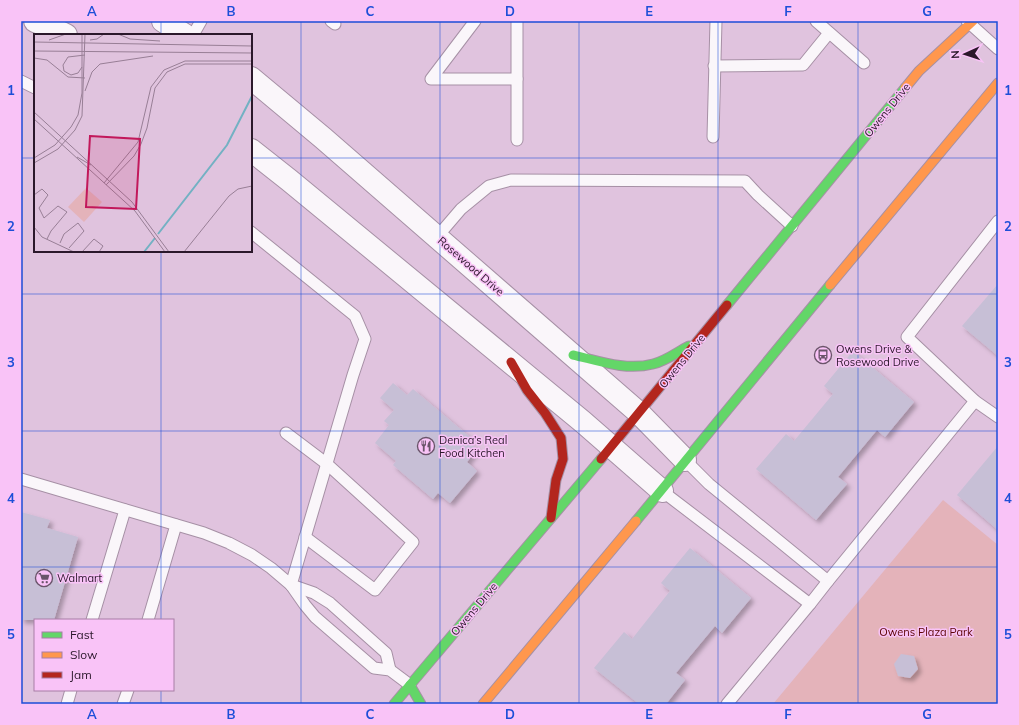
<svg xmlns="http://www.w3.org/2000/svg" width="1019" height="725" viewBox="0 0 1019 725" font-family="Mulish,sans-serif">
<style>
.green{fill:#e4b3ba}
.building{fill:#c7bfd6;filter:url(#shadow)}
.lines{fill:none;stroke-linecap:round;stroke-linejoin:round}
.lane-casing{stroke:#a690a5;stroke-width:13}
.street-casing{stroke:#a690a5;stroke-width:24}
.fast-casing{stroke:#a690a5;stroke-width:11}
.slow-casing{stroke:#a690a5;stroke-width:11}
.jam-casing{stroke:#a690a5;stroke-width:11}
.lane{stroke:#faf6fa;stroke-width:11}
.street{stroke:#faf6fa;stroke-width:22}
.fast{stroke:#63d668;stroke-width:9}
.slow{stroke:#ff974d;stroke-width:9}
.jam{stroke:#b3261e;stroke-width:9}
.grid{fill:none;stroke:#1d4ed8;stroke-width:1;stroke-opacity:0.55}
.labels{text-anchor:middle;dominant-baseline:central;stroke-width:3;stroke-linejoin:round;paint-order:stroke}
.street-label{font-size:11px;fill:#2b182b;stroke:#f9c3f7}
.poi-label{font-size:11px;fill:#2b182b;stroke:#f9c3f7;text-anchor:start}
.park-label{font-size:11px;fill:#5b0304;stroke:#f9c3f7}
.inset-river{fill:none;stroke:#73b1c3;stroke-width:2}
.inset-road{fill:none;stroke:#987f96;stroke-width:1}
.view{fill:#c2185b;fill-opacity:0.15;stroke:#c2185b;stroke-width:2}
.inset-edge{fill:none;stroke:#2b182b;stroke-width:2}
.neatline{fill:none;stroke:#1d4ed8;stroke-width:1.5}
.grid-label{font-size:13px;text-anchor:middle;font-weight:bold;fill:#1d4ed8}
</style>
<defs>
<filter id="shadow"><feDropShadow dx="3.5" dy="3.5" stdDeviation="2" flood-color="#0004"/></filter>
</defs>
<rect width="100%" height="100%" fill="#e0c3de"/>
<polygon class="green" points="943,500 998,545 998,704 773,704"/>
<g class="building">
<polygon points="998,284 998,356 962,326"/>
<polygon points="853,351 914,402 885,437 877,430 838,477 847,484 816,520 756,469 786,434 794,441 833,394 824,386"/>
<polygon points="393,383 407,395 413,389 471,438 468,442 477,449 467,462 477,471 450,503 438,493 433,499 393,465 396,461 375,443 389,425 384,421 394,410 380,398"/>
<polygon points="998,446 998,530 957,495"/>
<polygon points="21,512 50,520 47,528 78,537 54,620 21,620"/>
<polygon points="690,548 751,598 722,633 715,626 676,673 685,680 666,704 639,704 594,668 624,632 632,639 670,591 661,583"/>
<polygon points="901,654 914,656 918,669 910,678 898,676 894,664"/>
</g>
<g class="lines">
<g class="lane-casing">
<g id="lane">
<polyline points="331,21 335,24"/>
<polyline points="475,21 431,79 517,79"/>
<polyline points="517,21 517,140"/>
<polyline points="816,21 864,63"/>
<polyline points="967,21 998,49"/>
<polyline points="193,35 201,21"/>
<polyline points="714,66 803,65 829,33"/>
<polyline points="21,81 35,88"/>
<polyline points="713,137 716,21"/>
<polyline points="998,221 907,337 975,401 998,417"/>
<polyline points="251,232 355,316 365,339 353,375 291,585"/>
<polyline points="437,237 461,209 489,186 511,180 745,181 758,195 792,226"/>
<polyline points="286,433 327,464 413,542 375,590 305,537"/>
<polyline points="685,460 709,484 828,581"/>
<polyline points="21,479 204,533 229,543 252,555 271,568 291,585 305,605 315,617 374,668 390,670 410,685"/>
<polyline points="662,491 810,604"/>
<polyline points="291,585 314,593 330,603 386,653 390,670"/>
<polyline points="92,620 125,510"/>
<polyline points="148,620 176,525"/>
<polyline points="67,704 71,690"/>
<polyline points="123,704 128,690"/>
<polyline points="727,704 810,604 828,581 975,401"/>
</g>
</g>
<g class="street-casing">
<g id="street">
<polyline points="35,21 50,27 66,35"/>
<polyline points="163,21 185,35"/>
<polyline points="251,78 323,138 639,413 685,460"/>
<polyline points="251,150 289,180 583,422 662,491"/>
</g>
</g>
<g class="fast-casing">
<g id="fast">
<polyline points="727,305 905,88"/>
<path d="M573,355c26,6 53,16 80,9 13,-3 24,-12 36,-18"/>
<polyline points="636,521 830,285"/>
<polyline points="410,685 421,704"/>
<polyline points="394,704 601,459"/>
</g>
</g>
<g class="slow-casing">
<g id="slow">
<polyline points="905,88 919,71 973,21"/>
<polyline points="830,285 998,83"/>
<polyline points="483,704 636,521"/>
</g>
</g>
<g class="jam-casing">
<g id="jam">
<polyline points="511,362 527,390 545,413 561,438 563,459 556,480 551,518"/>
<polyline points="601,459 727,305"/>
</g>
</g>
<use href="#lane" class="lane"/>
<use href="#street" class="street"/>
<use href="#fast" class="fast"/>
<use href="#slow" class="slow"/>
<use href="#jam" class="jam"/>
</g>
<path class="grid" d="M161,21v14M301,21v683M440,21v683M579,21v683M718,21v683M858,21v683M21,158h14M251,158h747M161,251v369M21,294h977M21,431h977M21,567h977M161,690v14"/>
<defs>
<g id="bus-ring" transform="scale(0.9)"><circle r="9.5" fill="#f9c3f7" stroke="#6a546a" stroke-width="1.5"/><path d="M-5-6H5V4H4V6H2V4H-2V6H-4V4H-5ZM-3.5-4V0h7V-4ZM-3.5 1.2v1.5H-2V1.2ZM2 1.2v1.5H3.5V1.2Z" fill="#6a546a"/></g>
<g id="restaurant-ring" transform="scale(0.9)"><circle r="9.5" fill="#f9c3f7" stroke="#6a546a" stroke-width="1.5"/><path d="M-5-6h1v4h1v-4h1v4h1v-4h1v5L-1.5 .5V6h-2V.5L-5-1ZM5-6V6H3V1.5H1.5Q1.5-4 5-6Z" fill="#6a546a"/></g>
<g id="supermarket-ring" transform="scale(0.9)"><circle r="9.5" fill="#f9c3f7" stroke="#6a546a" stroke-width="1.5"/><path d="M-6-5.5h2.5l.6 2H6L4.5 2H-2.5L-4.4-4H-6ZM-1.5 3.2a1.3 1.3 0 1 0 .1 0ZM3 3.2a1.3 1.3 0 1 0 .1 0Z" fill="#6a546a"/></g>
</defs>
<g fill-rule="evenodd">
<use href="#bus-ring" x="823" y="355"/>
<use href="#restaurant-ring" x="426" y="446"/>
<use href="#supermarket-ring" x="44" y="578"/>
</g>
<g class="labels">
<g class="street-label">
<text transform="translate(887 110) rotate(-51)">Owens Drive</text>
<text transform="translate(471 266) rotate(41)">Rosewood Drive</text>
<text transform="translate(682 361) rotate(-51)">Owens Drive</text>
<text transform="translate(474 609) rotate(-50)">Owens Drive</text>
</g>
<g class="poi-label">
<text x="836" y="349">Owens Drive &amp;<tspan x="836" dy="13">Rosewood Drive</tspan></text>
<text x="439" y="440">Denica’s Real<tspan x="439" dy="13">Food Kitchen</tspan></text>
<text x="57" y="578">Walmart</text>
</g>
<g class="park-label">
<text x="926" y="632">Owens Plaza Park</text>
</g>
</g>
<g transform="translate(34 34)">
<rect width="218" height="218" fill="#e0c3de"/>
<path d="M52,154l16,14 -18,20 -16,-15z" fill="#e4b3ba"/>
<path class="inset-river" d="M124,200l69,-89 25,-49M110,218l11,-14"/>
<path class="inset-road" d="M84,0l12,5 30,2M15,6l17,-6M56,6l7,-1 7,-5M0,8l218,4M0,17l218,2M0,24l13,2 21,17 17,1M48,33l-4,6 -7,2 -7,-4 -1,-6 5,-8 17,-2M51,57l7,-19 8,-8 53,-8M0,78l98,90 37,50M0,85l101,92 30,41M43,123l14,8M0,124l21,-13 16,-18 7,-12 4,-22v-59M0,129l24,-14 17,-19 7,-14 3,-82M70,149l34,-41 13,-55 13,-17 21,-9h67M72,151l28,-29 7,-12 6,-16 8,-40 12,-16 18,-8h67M0,161l8,-6 6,6 -9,13 5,10 14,-12 9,6 -16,19 -4,8M0,193l8,10 32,15M26,209l4,-9 14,-11 6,8 -15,17M48,218l12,-13 9,7 -4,6M150,218l45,-56 9,-7 14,-3"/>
<path class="view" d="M56,102l50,3 -4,70 -50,-2z"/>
<rect width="218" height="218" class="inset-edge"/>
</g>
<rect width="1019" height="725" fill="none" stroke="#f9c3f7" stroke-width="44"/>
<rect x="34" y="619" width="140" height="72" fill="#f9c3f7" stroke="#a77fa5"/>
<rect x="42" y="632" width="20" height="6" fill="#63d668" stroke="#a77fa5"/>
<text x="70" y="639" font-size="12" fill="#2b182b">Fast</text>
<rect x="42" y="652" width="20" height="6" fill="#ff974d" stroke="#a77fa5"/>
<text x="70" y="659" font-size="12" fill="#2b182b">Slow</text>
<rect x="42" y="672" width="20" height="6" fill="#b3261e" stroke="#a77fa5"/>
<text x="70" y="679" font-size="12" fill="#2b182b">Jam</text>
<g transform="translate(965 54) rotate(267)" stroke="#f9c3f7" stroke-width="3" paint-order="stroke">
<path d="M0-3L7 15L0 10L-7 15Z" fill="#2b182b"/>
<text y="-6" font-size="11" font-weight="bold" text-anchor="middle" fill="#2b182b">N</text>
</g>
<rect x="22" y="22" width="975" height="681" class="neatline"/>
<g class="grid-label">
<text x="92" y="16">A</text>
<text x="231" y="16">B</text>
<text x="370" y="16">C</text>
<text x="510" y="16">D</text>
<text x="649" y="16">E</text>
<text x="788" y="16">F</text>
<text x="927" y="16">G</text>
<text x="11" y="95">1</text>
<text x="1008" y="95">1</text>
<text x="11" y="231">2</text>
<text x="1008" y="231">2</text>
<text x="11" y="367">3</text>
<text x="1008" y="367">3</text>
<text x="11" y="503">4</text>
<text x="1008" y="503">4</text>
<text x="11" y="639">5</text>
<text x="1008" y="639">5</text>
<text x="92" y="719">A</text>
<text x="231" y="719">B</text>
<text x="370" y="719">C</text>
<text x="510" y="719">D</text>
<text x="649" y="719">E</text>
<text x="788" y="719">F</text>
<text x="927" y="719">G</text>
</g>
</svg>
